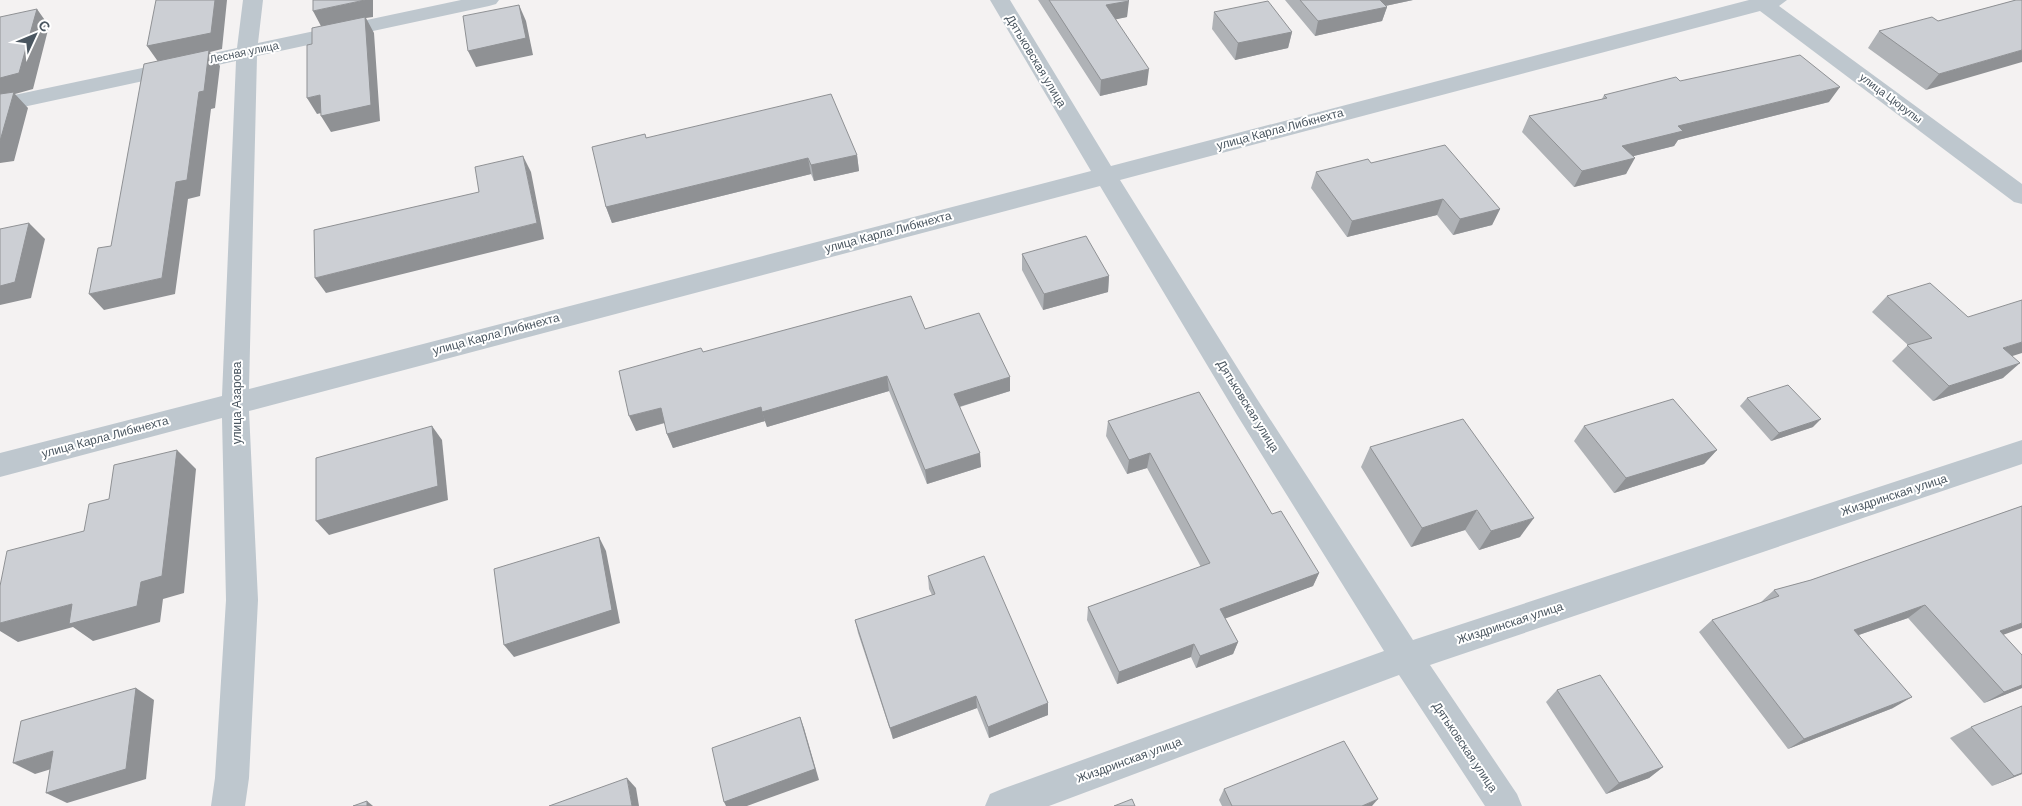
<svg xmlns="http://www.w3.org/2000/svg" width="2022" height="806" viewBox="0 0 2022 806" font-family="'DM Sans',sans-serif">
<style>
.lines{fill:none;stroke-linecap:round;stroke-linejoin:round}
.minor{fill:#bec7ce;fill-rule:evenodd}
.wall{fill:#afb2b6}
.shaded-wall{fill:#8f9194}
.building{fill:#cccfd4;stroke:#8f9194}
.labels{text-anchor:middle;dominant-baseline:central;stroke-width:4;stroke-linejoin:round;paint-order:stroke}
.far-street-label{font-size:11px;fill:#4a5660;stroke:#fff}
.street-label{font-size:12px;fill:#4a5660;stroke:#fff}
</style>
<rect width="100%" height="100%" fill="#f4f2f2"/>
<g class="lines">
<polygon class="minor" points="243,0 263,0 258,43 461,0 499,0 496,4 489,6 257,56 249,389 1091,171 990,0 1010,0 1111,166 1749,0 1787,0 1779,6 2022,184 2022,204 2014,202 1760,11 1120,180 1257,399 1413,640 2022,440 2022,464 1430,665 1517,794 1522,806 1485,806 1399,675 1049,806 985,806 990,794 1002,789 1384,651 1237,415 1100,186 249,411 258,600 249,778 245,806 211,806 215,778 226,600 222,418 0,477 0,453 222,396 236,61 0,112 0,98 237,48"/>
</g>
<g class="wall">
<polygon points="1038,0 1128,0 1127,17 1115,19 1147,85 1100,96"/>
<polygon points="1285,0 1413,0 1385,6 1387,7 1382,21 1315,36"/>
<polygon points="2016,0 1926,90 1868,48 1879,31 1938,21"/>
<polygon points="1214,12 1292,32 1288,48 1235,60 1212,29"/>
<polygon points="1680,81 1829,102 1678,140 1674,146 1633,156 1626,174 1574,187 1522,132 1529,116 1602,99 1604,95"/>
<polygon points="646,138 857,155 859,171 814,181 811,174 612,223 606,207"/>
<polygon points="1371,163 1500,209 1492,225 1453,235 1437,215 1347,237 1311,188 1316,172"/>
<polygon points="1022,254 1109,276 1108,292 1043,310 1022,270"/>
<polygon points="1887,296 1968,317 2012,356 2003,378 1933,401 1892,361 1908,345 1872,312"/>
<polygon points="925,329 1010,391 960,407 981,467 927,484 889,391 767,427 765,421 673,448 667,434 665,423 636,431 703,352"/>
<polygon points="1747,398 1813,427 1771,441 1740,406"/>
<polygon points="1108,421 1272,514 1319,573 1313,586 1225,618 1238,642 1233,654 1196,668 1191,657 1117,684 1087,620 1088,607 1201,567 1147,468 1127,474 1106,436"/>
<polygon points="1584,426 1717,450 1704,464 1614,493 1574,441"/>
<polygon points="1370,447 1520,537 1479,550 1465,530 1411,547 1361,467"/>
<polygon points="2022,506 2003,635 2022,655 2022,688 1984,703 1908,618 1859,635 1893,708 1788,749 1699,632 1712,620 1760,603 1774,590 1811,580"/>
<polygon points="928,576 1048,715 989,738 977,708 893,739 858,633 855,620 932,595 929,589"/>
<polygon points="1557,690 1663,767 1649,778 1606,794 1546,702"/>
<polygon points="2022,706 2022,774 1992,786 1950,738 1971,727"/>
<polygon points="1224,789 1372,806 1222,806 1219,800"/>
</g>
<g class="shaded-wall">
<polygon points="215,0 227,0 222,49 210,52 220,66 215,108 211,109 200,196 188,199 175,294 104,310 89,294 162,278 159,63 147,46"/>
<polygon points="365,0 373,0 373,17 366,18 374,33 380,121 331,132 321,116 322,28 313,11"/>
<polygon points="1373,0 1413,0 1371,9"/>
<polygon points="1129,1 1127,17 1104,22 1106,5"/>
<polygon points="519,5 526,21 533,55 476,67 468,51"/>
<polygon points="1387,7 1382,21 1315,36 1318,21"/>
<polygon points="37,9 49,26 33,89 15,94 28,108 14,161 0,163 0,78"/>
<polygon points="1292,32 1288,48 1235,60 1238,43"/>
<polygon points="2022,50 2022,62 1926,90 1939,74"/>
<polygon points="1149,69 1147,85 1100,96 1101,80"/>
<polygon points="1840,87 1829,102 1678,140 1674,146 1614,161 1622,146 1678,126"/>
<polygon points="320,95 330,111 317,114 307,98"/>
<polygon points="857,155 859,171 814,181 811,165"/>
<polygon points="523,156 531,172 544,239 326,293 315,278 537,223"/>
<polygon points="808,158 811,174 612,223 606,207"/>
<polygon points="1635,158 1626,174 1574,187 1582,171"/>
<polygon points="1443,199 1437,215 1347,237 1352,221"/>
<polygon points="1500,209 1492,225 1453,235 1460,219"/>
<polygon points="29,223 45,239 31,298 0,305 0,286"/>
<polygon points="1109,276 1108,292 1043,310 1044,294"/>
<polygon points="2022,342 2022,353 1987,364 2003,348"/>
<polygon points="2020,363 2003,378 1933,401 1949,386"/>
<polygon points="887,376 889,391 767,427 762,412"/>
<polygon points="1010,377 1010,391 955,408 954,394"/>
<polygon points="761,407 765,421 673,448 667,434"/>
<polygon points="661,408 667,422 636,431 629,416"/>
<polygon points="1821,419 1813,427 1771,441 1779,433"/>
<polygon points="432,426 442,440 448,500 329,535 316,521"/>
<polygon points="177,450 196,469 184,593 163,599 160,622 93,641 73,627 18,642 0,631 0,623 72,604 141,582"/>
<polygon points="1717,450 1704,464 1614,493 1626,478"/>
<polygon points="980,453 981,467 927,484 925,470"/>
<polygon points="1150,453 1147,468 1127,474 1129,460"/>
<polygon points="1477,510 1465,530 1411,547 1422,528"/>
<polygon points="1534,518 1520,537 1479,550 1491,531"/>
<polygon points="599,537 606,551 620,623 514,657 504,645"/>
<polygon points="1319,573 1313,586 1216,622 1220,609"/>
<polygon points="1925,605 1908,618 1838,642 1854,630"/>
<polygon points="2022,623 2022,628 1981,643 2000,631"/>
<polygon points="1238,642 1233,654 1196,668 1200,656"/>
<polygon points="1194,644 1191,657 1117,684 1119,672"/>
<polygon points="2022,685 2022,688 1984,703 2004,692"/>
<polygon points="136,688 154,700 146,779 67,803 46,793"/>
<polygon points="976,696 977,708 893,739 890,728"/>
<polygon points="1912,697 1893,708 1788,749 1804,739"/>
<polygon points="1048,703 1048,715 989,738 988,727"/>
<polygon points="800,717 804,728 819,780 747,806 726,806 724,802"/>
<polygon points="53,751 74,762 35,774 13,763"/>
<polygon points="1663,767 1649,778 1606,794 1619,783"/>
<polygon points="2022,773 2022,774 1992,786 2014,776"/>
<polygon points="627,778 636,788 639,806 632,806"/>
<polygon points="1378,799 1372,806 1362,806"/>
<polygon points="367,801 373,806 367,806"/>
</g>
<g class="building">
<polygon points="156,0 215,0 211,33 147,46"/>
<polygon points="313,0 365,0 313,11"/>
<polygon points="1049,0 1128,0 1129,1 1106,5 1149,69 1101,80"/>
<polygon points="1300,0 1380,0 1387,7 1318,21"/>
<polygon points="2016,0 2022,0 2022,50 1939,74 1879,31 1932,17 1938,21"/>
<polygon points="1268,1 1292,32 1238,43 1214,12"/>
<polygon points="519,5 526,38 468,51 463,16"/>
<polygon points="37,9 19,73 0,78 0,17"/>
<polygon points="365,17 371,105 321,116 320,95 307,98 307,45 312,44 312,28"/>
<polygon points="209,50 204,91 199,92 187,180 176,182 162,278 89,294 98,248 111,246 144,64"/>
<polygon points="1800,55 1840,87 1678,126 1683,131 1622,146 1635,158 1582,171 1529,116 1607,98 1604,95 1676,77 1680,81"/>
<polygon points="14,92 0,141 0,94"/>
<polygon points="831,94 857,155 811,165 808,158 606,207 592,147 645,134 646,138"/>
<polygon points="1445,145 1500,209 1460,219 1443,199 1352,221 1316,172 1368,159 1371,163"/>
<polygon points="523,156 537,223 315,278 314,230 479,192 475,167"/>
<polygon points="29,223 15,282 0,286 0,229"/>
<polygon points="1086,236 1109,276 1044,294 1022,254"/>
<polygon points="1930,283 1968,317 2022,300 2022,342 2003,348 2020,363 1949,386 1907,345 1932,338 1887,296"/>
<polygon points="911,296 925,329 979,313 1010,377 954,394 980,453 925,470 887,376 762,412 761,407 667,434 661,408 629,416 619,371 701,348 703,352"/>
<polygon points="1788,385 1821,419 1779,433 1747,398"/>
<polygon points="1199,392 1272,514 1281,511 1319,573 1220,609 1238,642 1200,656 1194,644 1119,672 1088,607 1210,563 1150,453 1129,460 1108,421"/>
<polygon points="1673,399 1717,450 1626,478 1584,426"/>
<polygon points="1463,419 1534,518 1491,531 1477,510 1422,528 1370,447"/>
<polygon points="432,426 438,486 316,521 316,458"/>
<polygon points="177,450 162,576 141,582 137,606 69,624 72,604 0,623 0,586 7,551 84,531 89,504 109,499 114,465"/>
<polygon points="2022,506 2022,623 2000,631 2022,655 2022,685 2004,692 1925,605 1854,630 1912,697 1804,739 1712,620 1779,596 1774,590 1811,580"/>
<polygon points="599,537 612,610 504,645 494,569"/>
<polygon points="984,556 1048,703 988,727 976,696 890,728 855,620 935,594 928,576"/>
<polygon points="1600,675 1663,767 1619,783 1557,690"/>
<polygon points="136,688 126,769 46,793 53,751 13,763 21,721"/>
<polygon points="2022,706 2022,773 2014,776 1971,727"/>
<polygon points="800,717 815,769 724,802 712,748"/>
<polygon points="1344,741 1378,799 1362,806 1232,806 1224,789"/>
<polygon points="627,778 632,806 549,806"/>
<polygon points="1132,799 1135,806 1114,806"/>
<polygon points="367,801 367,806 353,806"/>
</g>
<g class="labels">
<g class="far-street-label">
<text transform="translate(244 52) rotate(-12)">Лесная улица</text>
<text transform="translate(1891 98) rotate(37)">улица Цюрупы</text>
</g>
<g class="street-label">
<text transform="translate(1036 61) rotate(59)">Дятьковская улица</text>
<text transform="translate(1280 129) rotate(-15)">улица Карла Либкнехта</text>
<text transform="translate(888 232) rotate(-15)">улица Карла Либкнехта</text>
<text transform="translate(496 334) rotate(-15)">улица Карла Либкнехта</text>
<text transform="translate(237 403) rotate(-90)">улица Азарова</text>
<text transform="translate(1248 406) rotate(58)">Дятьковская улица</text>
<text transform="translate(105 437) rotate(-15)">улица Карла Либкнехта</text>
<text transform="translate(1894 495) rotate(-18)">Жиздринская улица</text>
<text transform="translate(1510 623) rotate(-18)">Жиздринская улица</text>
<text transform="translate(1465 747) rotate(56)">Дятьковская улица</text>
<text transform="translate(1129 760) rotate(-20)">Жиздринская улица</text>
</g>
</g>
<g transform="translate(35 35) rotate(46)" stroke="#ffffff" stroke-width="4" paint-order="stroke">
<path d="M0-4L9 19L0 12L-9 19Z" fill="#4a5660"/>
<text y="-8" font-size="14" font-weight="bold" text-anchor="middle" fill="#4a5660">С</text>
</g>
</svg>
